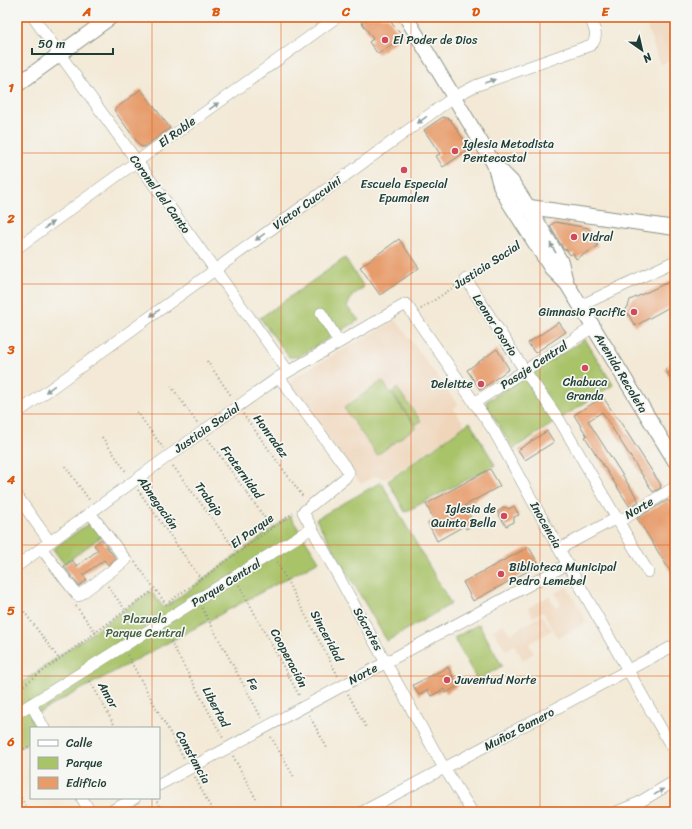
<svg xmlns="http://www.w3.org/2000/svg" width="692" height="829" viewBox="0 0 692 829" font-family="Sriracha,sans-serif">
<style>
.built{fill:#efd6bb}
.green{fill:#a9c369;stroke:#64804e}
.building{fill:#e79c6c}
.lines{fill:none;stroke-linecap:round;stroke-linejoin:round}
.minor-casing{stroke:#899385;stroke-width:12}
.major-casing{stroke:#899385;stroke-width:16}
.path{stroke:#899385;stroke-width:2;stroke-dasharray:1 3;stroke-linecap:butt}
.minor{stroke:#fff;stroke-width:11}
.major{stroke:#fff;stroke-width:14}
.oneway{fill:#8f9e9a}
.grid{fill:none;stroke:#de580e;stroke-width:1;stroke-opacity:0.55}
.poi-dot{fill:#d1495b;stroke:#f6f6f2;stroke-width:1.5}
.labels{text-anchor:middle;dominant-baseline:central;stroke-width:3.5;stroke-linejoin:round;paint-order:stroke}
.poi-label{font-size:12px;fill:#1f3d34;stroke:#f6f6f2;text-anchor:start}
.street-label{font-size:12px;fill:#1f3d34;stroke:#f6f6f2}
.park-label{font-size:12px;fill:#425e41;stroke:#f6f6f2}
.neatline{fill:none;stroke:#de580e;stroke-width:1.5}
.grid-label{font-size:13px;text-anchor:middle;font-weight:bold;fill:#de580e}
</style>
<rect width="100%" height="100%" fill="#f6f6f2"/>
<filter id="ink" filterUnits="userSpaceOnUse"><feTurbulence type="fractalNoise" baseFrequency=".025" numOctaves="2"/><feDisplacementMap in="SourceGraphic" scale="8" xChannelSelector="R" yChannelSelector="G"/><feConvolveMatrix kernelMatrix="1 2 1 2 8 2 1 2 1" color-interpolation-filters="sRGB"/></filter>
<filter id="wash" filterUnits="userSpaceOnUse"><feTurbulence type="fractalNoise" baseFrequency=".012" numOctaves="4" result="noise"/><feDisplacementMap in="SourceGraphic" scale="16" xChannelSelector="R" yChannelSelector="G"/><feGaussianBlur stdDeviation="0.9" result="paint"/><feColorMatrix in="noise" values="0 0 0 0 0 0 0 0 0 0 0 0 0 0 0 0 0 1.4 0 .05"/><feComposite in="paint" operator="in"/></filter>
<g filter="url(#wash)">
<rect width="100%" height="100%" fill="#f3e9d6"/>
<g class="built">
<polygon points="644,17 675,17 675,58 660,65"/>
<polygon points="396,320 458,405 453,408 465,425 387,479 375,476 361,484 290,386 291,379"/>
<polygon points="567,587 587,622 558,638 543,612 533,617 528,608 549,596 555,607 561,604 555,593"/>
<polygon points="542,615 552,630 529,644 534,653 523,660 514,645 506,650 493,630 503,624 510,634"/>
</g>
<g class="green">
<polygon points="345,258 364,287 352,296 347,307 359,320 298,357 289,357 260,318"/>
<polygon points="585,339 613,385 513,449 486,404 487,401"/>
<polygon points="382,381 416,427 377,455 344,408"/>
<polygon points="397,388 421,421 415,425 392,392"/>
<polygon points="470,422 495,465 405,512 388,481"/>
<polygon points="381,482 451,604 387,641 316,519"/>
<polygon points="290,516 319,561 30,717 35,728 31,728 31,741 17,749 17,686 151,591 164,608"/>
<polygon points="92,521 102,536 64,564 53,549"/>
<polygon points="479,624 502,666 477,680 454,638"/>
</g>
<g id="blocks">
<g class="building">
<polygon points="358,17 388,17 393,25 404,36 378,54 369,42 373,39"/>
<polygon points="141,89 170,128 144,147 140,146 114,110"/>
<polygon points="443,117 450,119 470,149 443,167 436,156 440,154 424,130"/>
<polygon points="555,222 588,228 598,246 576,259 573,253 570,255 566,249 564,250 550,226"/>
<polygon points="399,239 419,268 380,295 360,267"/>
<polygon points="675,279 675,304 635,326 625,309 628,307 630,300"/>
<polygon points="559,322 566,332 535,353 528,343"/>
<polygon points="497,349 509,369 480,390 467,370"/>
<polygon points="675,363 675,387 665,369"/>
<polygon points="603,397 616,417 617,417 661,485 660,486 661,488 653,492 602,412 588,421 639,501 630,507 585,437 587,436 574,415"/>
<polygon points="547,431 554,442 525,460 518,450"/>
<polygon points="490,469 500,486 464,506 475,524 466,529 464,526 437,541 428,523 434,520 426,504"/>
<polygon points="668,500 675,511 675,579 637,518"/>
<polygon points="514,506 519,515 514,517 514,522 506,526 497,512 505,507 509,509"/>
<polygon points="101,539 116,559 108,565 104,560 83,575 87,580 79,586 64,566 72,560 77,566 98,550 94,545"/>
<polygon points="529,547 539,565 473,601 463,582"/>
<polygon points="448,667 458,686 446,693 444,689 431,696 427,690 419,695 413,685"/>
</g>
</g>
</g>
<g filter="url(#ink)">
<use href="#blocks" fill-opacity="0" stroke="#899385" stroke-width="1"/>
<g class="lines">
<g class="minor-casing">
<g id="minor">
<polyline points="33,17 288,371"/>
<polyline points="17,248 337,17"/>
<polyline points="466,279 525,371 560,421 648,572"/>
<polyline points="580,306 675,261"/>
<polyline points="321,313 339,342"/>
<polyline points="279,377 349,472 345,478 303,512 440,761 472,812"/>
<polyline points="474,403 593,327"/>
<path d="M17,413l437,-316 21,-11 116,-41c9,-8 2,-19 -1,-28"/>
<polyline points="17,496 50,542"/>
<polyline points="41,548 78,596 126,560 90,513"/>
<polyline points="559,549 611,521 625,518 675,487"/>
<polyline points="17,566 167,457 279,377 406,304 494,431 559,549 675,753"/>
<polyline points="31,704 44,728"/>
<polyline points="17,713 312,528"/>
<polyline points="159,785 568,564"/>
<polyline points="82,798 90,812"/>
<polyline points="109,812 135,798"/>
<polyline points="362,812 675,645"/>
<polyline points="616,812 638,803 675,781"/>
</g>
</g>
<g class="major-casing">
<g id="major">
<polyline points="406,17 494,164 512,182 534,216 561,262 566,282"/>
<polyline points="17,85 111,17"/>
<polyline points="494,164 501,188 510,204 551,268 567,284 675,461"/>
<polyline points="523,206 675,228"/>
</g>
</g>
<g class="path">
<polyline points="474,273 520,243"/>
<polyline points="421,309 457,285"/>
<polyline points="207,361 232,397"/>
<polyline points="171,386 197,423"/>
<polyline points="137,412 163,448"/>
<polyline points="243,414 304,498"/>
<polyline points="102,437 127,473"/>
<polyline points="208,439 272,528"/>
<polyline points="65,466 90,501"/>
<polyline points="173,466 237,552"/>
<polyline points="138,490 201,579"/>
<polyline points="135,562 166,604 293,513"/>
<polyline points="277,562 338,676"/>
<polyline points="239,585 300,697"/>
<polyline points="108,586 126,611"/>
<polyline points="17,602 59,659"/>
<polyline points="76,606 96,633"/>
<polyline points="202,608 262,719"/>
<polyline points="165,631 223,738"/>
<polyline points="127,655 185,760"/>
<polyline points="17,675 24,685"/>
<polyline points="90,681 116,728"/>
<polyline points="17,690 155,589"/>
<polyline points="348,694 366,727"/>
<polyline points="309,715 327,748"/>
<polyline points="271,737 294,777"/>
<polyline points="17,753 31,745"/>
<polyline points="233,756 256,799"/>
<polyline points="195,777 213,812"/>
<polyline points="17,791 29,812"/>
<polyline points="155,798 163,812"/>
</g>
<use href="#minor" class="minor"/>
<use href="#major" class="major"/>
</g>
<defs><path id="oneway-solid" d="M-6-.8H1V-3.2L6.5 0L1 3.2V.8H-6Z"/></defs>
<g class="oneway">
<use href="#oneway-solid" transform="translate(490 81) rotate(-19)"/>
<use href="#oneway-solid" transform="translate(214 106) rotate(-36)"/>
<use href="#oneway-solid" transform="translate(422 120) rotate(144)"/>
<use href="#oneway-solid" transform="translate(49 225) rotate(-36)"/>
<use href="#oneway-solid" transform="translate(260 237) rotate(144)"/>
<use href="#oneway-solid" transform="translate(553 248) rotate(-120)"/>
<use href="#oneway-solid" transform="translate(155 313) rotate(144)"/>
<use href="#oneway-solid" transform="translate(50 389) rotate(144)"/>
<use href="#oneway-solid" transform="translate(659 792) rotate(-32)"/>
</g>
</g>
<path class="grid" d="M152,17v711M281,17v795M411,17v795M540,17v795M17,153h658M17,284h658M17,414h658M17,545h658M17,676h658M152,798v14"/>
<g class="poi-dot">
<circle cx="385" cy="40" r="4"/>
<circle cx="455" cy="151" r="4"/>
<circle cx="404" cy="170" r="4"/>
<circle cx="574" cy="237" r="4"/>
<circle cx="634" cy="312" r="4"/>
<circle cx="585" cy="368" r="4"/>
<circle cx="481" cy="384" r="4"/>
<circle cx="504" cy="516" r="4"/>
<circle cx="501" cy="574" r="4"/>
<circle cx="447" cy="680" r="4"/>
</g>
<g class="labels">
<g class="poi-label">
<text x="393" y="40">El Poder de Dios</text>
<text x="463" y="144">Iglesia Metodista<tspan x="463" dy="14">Pentecostal</tspan></text>
<text x="404" y="184" text-anchor="middle">Escuela Especial<tspan x="404" dy="14">Epumalen</tspan></text>
<text x="582" y="237">Vidral</text>
<text x="626" y="312" text-anchor="end">Gimnasio Pacific</text>
<text x="585" y="382" text-anchor="middle">Chabuca<tspan x="585" dy="14">Granda</tspan></text>
<text x="473" y="384" text-anchor="end">Deleitte</text>
<text x="496" y="509" text-anchor="end">Iglesia de<tspan x="496" dy="14">Quinta Bella</tspan></text>
<text x="509" y="567">Biblioteca Municipal<tspan x="509" dy="14">Pedro Lemebel</tspan></text>
<text x="455" y="680">Juventud Norte</text>
</g>
<g class="street-label">
<text transform="translate(177 132) rotate(-36)">El Roble</text>
<text transform="translate(160 194) rotate(54)">Coronel del Canto</text>
<text transform="translate(307 203) rotate(-36)">Víctor Cuccuini</text>
<text transform="translate(487 265) rotate(-33)">Justicia Social</text>
<text transform="translate(495 325) rotate(57)">Leonor Osorio</text>
<text transform="translate(534 365) rotate(-33)">Pasaje Central</text>
<text transform="translate(621 373) rotate(59)">Avenida Recoleta</text>
<text transform="translate(207 428) rotate(-35)">Justicia Social</text>
<text transform="translate(271 436) rotate(54)">Honradez</text>
<text transform="translate(242 472) rotate(54)">Fraternidad</text>
<text transform="translate(209 499) rotate(54)">Trabajo</text>
<text transform="translate(158 503) rotate(55)">Abnegación</text>
<text transform="translate(639 508) rotate(-30)">Norte</text>
<text transform="translate(546 525) rotate(61)">Inocencia</text>
<text transform="translate(252 531) rotate(-36)">El Parque</text>
<text transform="translate(226 583) rotate(-32)">Parque Central</text>
<text transform="translate(368 629) rotate(61)">Sócrates</text>
<text transform="translate(327 636) rotate(62)">Sinceridad</text>
<text transform="translate(289 658) rotate(62)">Cooperación</text>
<text transform="translate(363 674) rotate(-28)">Norte</text>
<text transform="translate(253 684) rotate(61)">Fe</text>
<text transform="translate(108 695) rotate(61)">Amor</text>
<text transform="translate(216 707) rotate(62)">Libertad</text>
<text transform="translate(519 729) rotate(-28)">Muñoz Gamero</text>
<text transform="translate(193 757) rotate(61)">Constancia</text>
</g>
<g class="park-label">
<text x="145" y="619">Plazuela<tspan x="145" dy="14">Parque Central</tspan></text>
</g>
</g>
<rect width="692" height="829" fill="none" stroke="#f6f6f2" stroke-width="44"/>
<rect x="30" y="727" width="130" height="72" fill="#f6f6f2" stroke="#a0aca6"/>
<rect x="38" y="740" width="20" height="6" fill="#ffffff" stroke="#a0aca6"/>
<text x="66" y="747" font-size="12" fill="#1f3d34">Calle</text>
<rect x="38" y="757" width="20" height="12" fill="#a9c369" stroke="#a0aca6"/>
<text x="66" y="767" font-size="12" fill="#1f3d34">Parque</text>
<rect x="38" y="777" width="20" height="12" fill="#e79c6c" stroke="#a0aca6"/>
<text x="66" y="787" font-size="12" fill="#1f3d34">Edificio</text>
<g transform="translate(642 50) rotate(146)" stroke="#f6f6f2" stroke-width="3" paint-order="stroke">
<path d="M0-3L7 15L0 10L-7 15Z" fill="#1f3d34"/>
<text y="-6" font-size="11" font-weight="bold" text-anchor="middle" fill="#1f3d34">N</text>
</g>
<path d="M32 48v6h81v-6" fill="none" stroke="#1f3d34" stroke-width="2"/>
<text x="38" y="48" font-size="12" fill="#1f3d34" stroke="#f6f6f2" stroke-width="3" paint-order="stroke">50 m</text>
<rect x="22" y="22" width="648" height="785" class="neatline"/>
<g class="grid-label">
<text x="87" y="16">A</text>
<text x="216" y="16">B</text>
<text x="346" y="16">C</text>
<text x="476" y="16">D</text>
<text x="605" y="16">E</text>
<text x="11" y="92">1</text>
<text x="11" y="223">2</text>
<text x="11" y="354">3</text>
<text x="11" y="484">4</text>
<text x="11" y="615">5</text>
<text x="11" y="746">6</text>
</g>
</svg>
